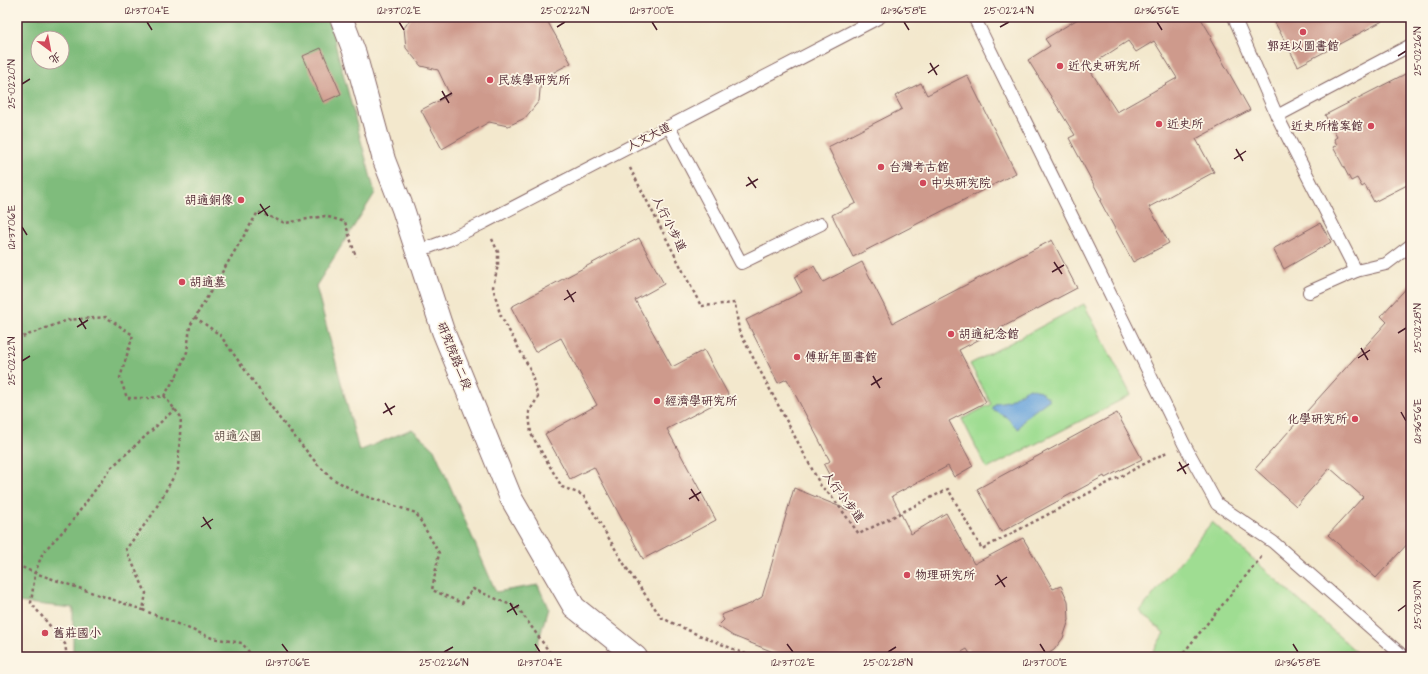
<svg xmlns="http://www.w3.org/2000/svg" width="1428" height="674" viewBox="0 0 1428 674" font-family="'Architects Daughter','LXGW WenKai TC',sans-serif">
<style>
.green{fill:#9fdd92;stroke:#747e5e}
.forest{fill:#7fbc7c;stroke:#646e54;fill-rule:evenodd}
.water{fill:#6ca6dc;stroke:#5b6284}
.building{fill:#ce9a8c;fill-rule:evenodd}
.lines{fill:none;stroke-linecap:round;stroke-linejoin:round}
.lane-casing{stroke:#856564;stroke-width:14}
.street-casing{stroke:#856564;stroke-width:24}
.path{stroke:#856564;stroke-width:2.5;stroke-dasharray:3 3;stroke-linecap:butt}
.lane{stroke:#fff;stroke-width:12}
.street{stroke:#fff;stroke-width:22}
.ticks{fill:none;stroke:#4a1f2b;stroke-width:1.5}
.poi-dot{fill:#d1495b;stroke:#fcf5e5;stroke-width:1.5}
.labels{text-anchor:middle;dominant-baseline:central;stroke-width:3.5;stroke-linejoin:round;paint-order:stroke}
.poi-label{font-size:12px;fill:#4a1f2b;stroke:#fcf5e5;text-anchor:start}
.street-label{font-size:12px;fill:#4a1f2b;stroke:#fcf5e5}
.park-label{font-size:12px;fill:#5f4e45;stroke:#fcf5e5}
.neatline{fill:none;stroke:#4a1f2b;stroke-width:1.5}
.ticks-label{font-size:10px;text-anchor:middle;fill:#4a1f2b}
</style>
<rect width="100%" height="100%" fill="#fcf5e5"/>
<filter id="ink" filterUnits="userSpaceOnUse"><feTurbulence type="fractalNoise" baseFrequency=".025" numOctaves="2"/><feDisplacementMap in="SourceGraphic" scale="8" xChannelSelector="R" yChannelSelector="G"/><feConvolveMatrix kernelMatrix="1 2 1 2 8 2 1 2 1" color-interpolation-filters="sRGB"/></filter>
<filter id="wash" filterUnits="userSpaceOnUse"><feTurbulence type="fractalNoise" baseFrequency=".012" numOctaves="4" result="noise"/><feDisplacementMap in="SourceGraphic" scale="16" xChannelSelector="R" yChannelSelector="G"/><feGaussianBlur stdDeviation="0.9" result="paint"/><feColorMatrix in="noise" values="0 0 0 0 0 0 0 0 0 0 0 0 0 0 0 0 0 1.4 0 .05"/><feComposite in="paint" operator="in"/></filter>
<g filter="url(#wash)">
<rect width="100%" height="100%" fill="#f3e8cd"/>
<g class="green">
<polygon points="1084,304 1131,395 987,469 962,419 991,404 970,364"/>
<polygon points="1212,522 1362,657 1150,657 1164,633 1140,611"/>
</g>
<path class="forest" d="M17,17h311l47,176 -59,93 43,165 53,-22 22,20 62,143 42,-7 10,23 -14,49h-461v-49l-56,-6zM38,38h24v24h-24z"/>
<polygon class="water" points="1029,388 1040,391 1050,399 1026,417 1018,429 1005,416 992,409 996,403 1008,401"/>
<g id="blocks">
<g class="building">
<polygon points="412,17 545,17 571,63 541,79 539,101 525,118 508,126 489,122 442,149 421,110 450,95 438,70 421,66 406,48 404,28"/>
<path d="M1081,17h119l12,20 -2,2 40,71 -54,29 18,33 -65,35 20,36 -36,19 -33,-61 2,-1 -33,-62 6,-3 -47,-75 22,-14 -5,-7zM1128,41l8,11 18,-11 23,37 -60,34 -29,-45z"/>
<polygon points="1272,17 1390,17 1298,66"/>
<polygon points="321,48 341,94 323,102 303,56"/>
<polygon points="1411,71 1411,183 1374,202 1365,185 1362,187 1357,178 1351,181 1333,147 1337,145 1334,139 1337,137 1325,115"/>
<polygon points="967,75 1016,173 853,257 832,215 856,203 828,147 902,109 895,96 921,83 927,95"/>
<polygon points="1320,223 1331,242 1284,269 1273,249"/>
<polygon points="639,238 664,284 635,300 672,367 704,350 729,396 667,429 716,520 643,559 594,467 570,479 545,434 597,405 561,338 535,352 511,307"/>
<polygon points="1052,240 1077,288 959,350 986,402 949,421 973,466 954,477 948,466 892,496 911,534 946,513 974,564 1023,538 1053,589 1061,586 1068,601 1069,620 1063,638 1054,650 1043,657 972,657 967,649 953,657 786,657 733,636 718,626 724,620 721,615 750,604 762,597 794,488 848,510 824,465 830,461 787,379 778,383 746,320 802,292 794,277 814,266 823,282 862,262 893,323"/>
<polygon points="1411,283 1411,540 1376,578 1328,535 1363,497 1330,468 1296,506 1255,469 1387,322 1381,316"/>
<polygon points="1117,413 1142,459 1105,478 1104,476 1001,532 977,489"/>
</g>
</g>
</g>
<g filter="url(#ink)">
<use href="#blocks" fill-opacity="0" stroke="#856564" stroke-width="1"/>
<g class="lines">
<g class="lane-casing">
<g id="lane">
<polyline points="974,17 1184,444 1217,504 1273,542 1404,657"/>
<polyline points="1234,17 1277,116 1356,271"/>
<polyline points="1277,116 1411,45"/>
<polyline points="669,127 741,263 821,224"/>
<polyline points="416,252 448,240 485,222 880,17"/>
<polyline points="1309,292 1356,271 1386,264 1411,245"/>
</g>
</g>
<g class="street-casing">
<polyline id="street" points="341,17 355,54 384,160 403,209 443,331 511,498 574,607 636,657"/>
</g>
<g class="path">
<polyline points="630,168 701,306 735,303 739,331 821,486 833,498 859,534 948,489 982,549 1167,452"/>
<polyline points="492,239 498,252 498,265 493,287 500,314 530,369 538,397 529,412 531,434 562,487 583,495 629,572 662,618 694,633 753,657"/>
<polyline points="195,317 220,335 280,419 318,465 333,479 362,495 416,513 439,553 432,590 462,603 473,589 518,608 553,657"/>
<polyline points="17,339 68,320 106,317 133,335 120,378 127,398 149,398 164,396 177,375 187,352 190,326 258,212 285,223 325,216 345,222 356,257"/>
<polyline points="164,396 181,417 178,469 152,515 126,549 146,593 143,610 212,638 242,643 253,657"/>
<polyline points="17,565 35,573 143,610"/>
<polyline points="67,657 65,644 31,603 35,573 43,552 70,524 112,467 175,409"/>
<polyline points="1180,657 1262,556"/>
</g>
<use href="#lane" class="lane"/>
<use href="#street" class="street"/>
</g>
</g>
<path class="ticks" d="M147,22l5,8M399,22l5,8M652,22l5,8M904,22l5,8M1157,22l5,8M557,27l8,-5M1000,27l9,-5M1398,56l8,-5M930,63l7,12M928,73l11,-8M22,84l8,-5M442,91l7,12M440,100l12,-7M1236,149l7,12M1234,159l12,-8M748,177l8,11M746,186l12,-7M260,204l8,12M258,214l12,-8M22,227l5,8M1054,262l8,12M1052,272l12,-7M567,290l7,12M564,300l12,-8M79,318l7,11M77,327l11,-7M1398,333l8,-5M1361,348l7,12M1358,358l12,-8M22,361l8,-5M873,376l7,12M871,385l11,-7M385,403l7,12M1401,412l5,9M383,413l12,-7M1179,462l7,12M1177,471l12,-7M691,489l8,12M689,499l12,-7M203,517l8,12M201,527l12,-8M997,575l8,12M995,585l12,-8M510,603l7,12M1398,611l8,-6M507,612l12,-7M282,644l6,8M535,644l5,8M787,644l6,8M1040,644l5,8M1293,644l5,8M444,652l9,-5M888,652l8,-5"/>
<g class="poi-dot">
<circle cx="1303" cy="32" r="4"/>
<circle cx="1060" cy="66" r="4"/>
<circle cx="490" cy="80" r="4"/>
<circle cx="1159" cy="124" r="4"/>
<circle cx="1371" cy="126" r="4"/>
<circle cx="881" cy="167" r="4"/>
<circle cx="923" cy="183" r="4"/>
<circle cx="241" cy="200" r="4"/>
<circle cx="182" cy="282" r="4"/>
<circle cx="951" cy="334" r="4"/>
<circle cx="797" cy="357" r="4"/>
<circle cx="657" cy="401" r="4"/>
<circle cx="1355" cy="419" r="4"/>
<circle cx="907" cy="575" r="4"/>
<circle cx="45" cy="633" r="4"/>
</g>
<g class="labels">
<g class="poi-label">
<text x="1303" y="46" text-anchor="middle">郭廷以圖書館</text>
<text x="1068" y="66">近代史研究所</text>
<text x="498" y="80">民族學研究所</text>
<text x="1167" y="124">近史所</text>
<text x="1363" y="126" text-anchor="end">近史所檔案館</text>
<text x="889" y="167">台灣考古館</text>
<text x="931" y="183">中央研究院</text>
<text x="233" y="200" text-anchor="end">胡適銅像</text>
<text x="190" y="282">胡適墓</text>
<text x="959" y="334">胡適紀念館</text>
<text x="805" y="357">傅斯年圖書館</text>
<text x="665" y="401">經濟學研究所</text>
<text x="1347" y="419" text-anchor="end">化學研究所</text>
<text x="915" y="575">物理研究所</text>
<text x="53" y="633">舊莊國小</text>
</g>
<g class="street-label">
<text transform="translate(649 137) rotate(-27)">人文大道</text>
<text transform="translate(669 224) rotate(63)">人行小步道</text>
<text transform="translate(454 356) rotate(68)">研究院路二段</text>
<text transform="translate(843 497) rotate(53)">人行小步道</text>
</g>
<g class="park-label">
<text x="238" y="436">胡適公園</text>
</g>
</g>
<rect width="1428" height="674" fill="none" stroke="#fcf5e5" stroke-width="44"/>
<g transform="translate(50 50) rotate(148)"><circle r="19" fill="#fcf5e5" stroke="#b59f9b"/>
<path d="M0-3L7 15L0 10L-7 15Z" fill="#d1495b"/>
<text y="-6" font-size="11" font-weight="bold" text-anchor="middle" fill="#4a1f2b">北</text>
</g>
<rect x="22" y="22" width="1384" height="630" class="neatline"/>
<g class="ticks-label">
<text x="147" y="14">121°37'04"E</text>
<text x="399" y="14">121°37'02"E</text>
<text x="565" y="14">25°02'22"N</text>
<text x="652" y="14">121°37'00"E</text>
<text x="904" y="14">121°36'58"E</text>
<text x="1009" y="14">25°02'24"N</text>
<text x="1157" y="14">121°36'56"E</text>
<text transform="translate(1417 51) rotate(-90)" y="4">25°02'26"N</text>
<text transform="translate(11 84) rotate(-90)" y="4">25°02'20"N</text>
<text transform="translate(11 227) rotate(-90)" y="4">121°37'06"E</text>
<text transform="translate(1417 328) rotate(-90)" y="4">25°02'28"N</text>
<text transform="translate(11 361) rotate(-90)" y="4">25°02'22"N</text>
<text transform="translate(1417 421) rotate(-90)" y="4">121°36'56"E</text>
<text transform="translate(1417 605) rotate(-90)" y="4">25°02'30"N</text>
<text x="288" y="666">121°37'06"E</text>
<text x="444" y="666">25°02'26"N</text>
<text x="540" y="666">121°37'04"E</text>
<text x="793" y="666">121°37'02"E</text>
<text x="888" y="666">25°02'28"N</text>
<text x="1045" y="666">121°37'00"E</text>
<text x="1298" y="666">121°36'58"E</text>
</g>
</svg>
